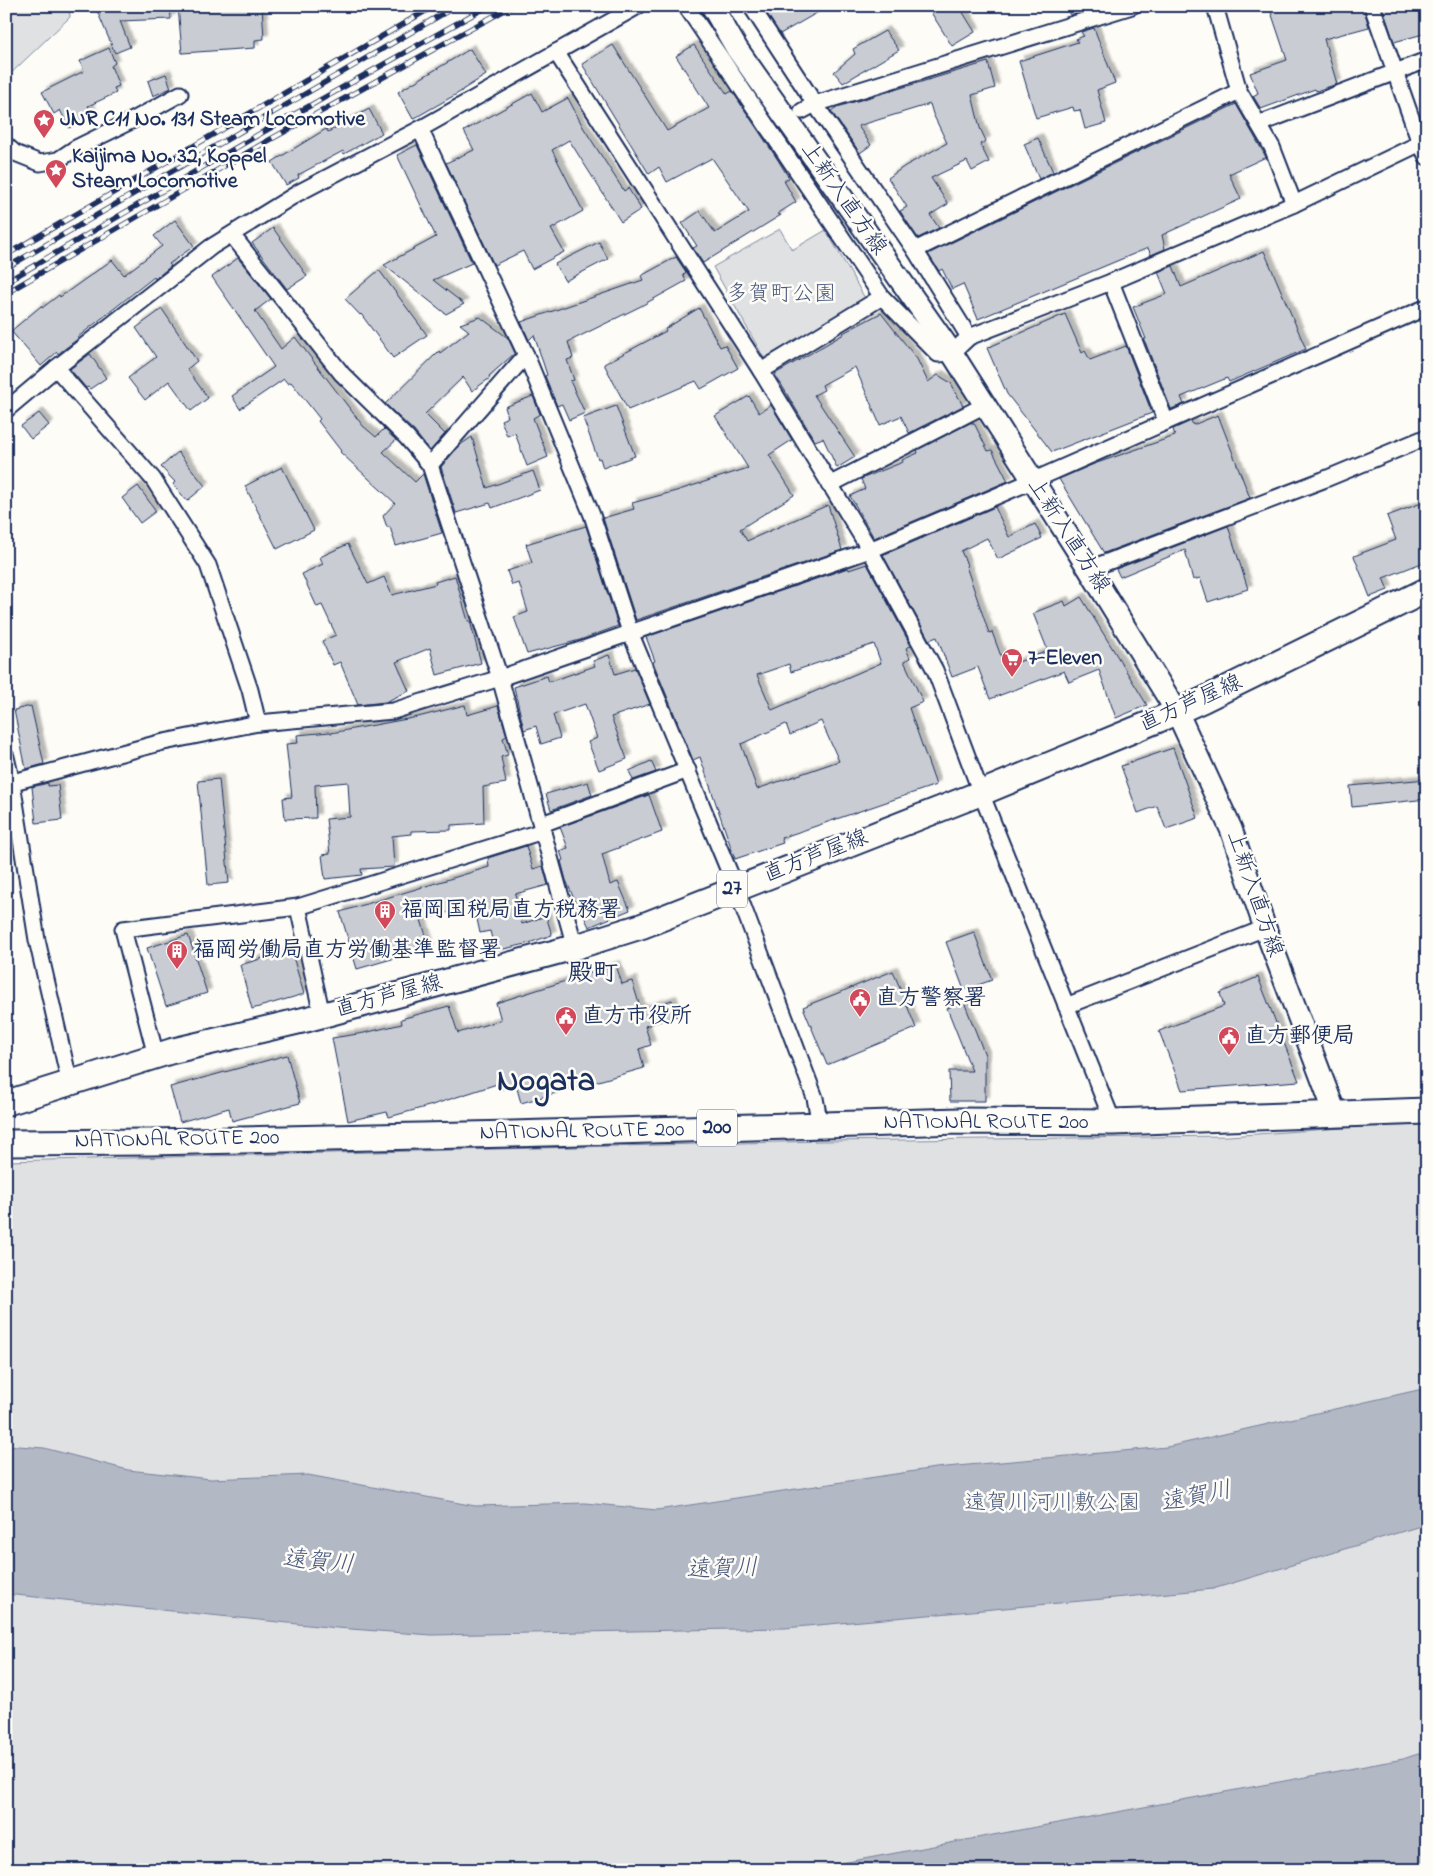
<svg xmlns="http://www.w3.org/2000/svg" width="1433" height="1876" viewBox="0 0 1433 1876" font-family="'Indie Flower','Klee One',sans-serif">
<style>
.green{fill:#e0e1e3;stroke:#7e88a0}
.water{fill:#b3b8c5;stroke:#76819c}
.building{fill:#c9ccd3;stroke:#1b2f5e;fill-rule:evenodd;filter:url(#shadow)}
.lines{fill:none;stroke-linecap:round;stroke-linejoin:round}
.minor-casing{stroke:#1b2f5e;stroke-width:19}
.secondary-casing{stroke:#1b2f5e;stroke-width:25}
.primary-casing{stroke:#1b2f5e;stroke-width:28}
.trunk-casing{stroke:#1b2f5e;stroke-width:29}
.minor{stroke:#fdfcf7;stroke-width:15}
.secondary{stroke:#fdfcf7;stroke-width:21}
.primary{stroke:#fdfcf7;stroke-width:24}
.trunk{stroke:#fdfcf7;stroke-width:25}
.rail-casing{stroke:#1b2f5e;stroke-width:5.5}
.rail{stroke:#fdfcf7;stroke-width:4;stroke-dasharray:11;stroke-linecap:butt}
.labels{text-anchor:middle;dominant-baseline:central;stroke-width:5;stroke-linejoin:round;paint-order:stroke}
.shield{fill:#fdfcf7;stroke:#5f6c8c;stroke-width:1}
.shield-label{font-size:21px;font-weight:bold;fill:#1b2f5e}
.poi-label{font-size:22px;font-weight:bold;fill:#1b2f5e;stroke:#fdfcf7;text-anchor:start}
.street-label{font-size:22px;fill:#1b2f5e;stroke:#fdfcf7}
.park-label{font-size:22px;fill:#4c5c7f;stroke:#fdfcf7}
.water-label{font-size:24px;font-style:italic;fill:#49587d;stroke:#fdfcf7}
.quarter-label{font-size:25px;font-weight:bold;fill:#1b2f5e;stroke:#fdfcf7}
.town-label{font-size:32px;font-weight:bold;fill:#1b2f5e;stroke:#fdfcf7}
</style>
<defs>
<filter id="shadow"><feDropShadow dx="4.5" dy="-4.5" stdDeviation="1" flood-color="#0004"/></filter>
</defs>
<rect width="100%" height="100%" fill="#fdfcf7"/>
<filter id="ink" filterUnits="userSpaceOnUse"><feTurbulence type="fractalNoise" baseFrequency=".02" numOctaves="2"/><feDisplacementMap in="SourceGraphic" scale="10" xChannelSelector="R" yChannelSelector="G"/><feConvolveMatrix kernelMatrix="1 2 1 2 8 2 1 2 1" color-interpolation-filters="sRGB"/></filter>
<g filter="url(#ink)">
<g class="green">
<polygon points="6,6 69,6 70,17 6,78"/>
<polygon points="780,229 792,250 826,230 866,300 764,358 713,267"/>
<polygon points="1427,1122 1427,1870 6,1870 6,1161 822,1141 1228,1136"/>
</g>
<g class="water">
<polygon points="1427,1388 1427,1524 1213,1589 785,1628 432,1635 337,1628 6,1594 6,1445 44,1448 128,1470 211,1479 308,1475 475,1506 585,1503 657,1510 935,1468 1167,1447"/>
<polygon points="1427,1751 1427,1870 804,1870 1403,1759"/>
</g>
<g class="building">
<polygon points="95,6 170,6 171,19 120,21 130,47 115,53"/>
<polygon points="178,6 262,6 264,39 255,40 255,48 182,53"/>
<polygon points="762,6 829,6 780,34"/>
<polygon points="927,6 959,6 975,32 952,46"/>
<polygon points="1065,6 1086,6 1087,10 1070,15"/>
<polygon points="1269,6 1363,6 1369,27 1324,39 1337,84 1316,91 1315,89 1261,109 1253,96 1258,93 1250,73 1287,60"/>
<polygon points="1382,6 1427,6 1427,33 1394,42"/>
<polygon points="1094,28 1115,83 1097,90 1106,123 1085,129 1080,110 1074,111 1073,107 1036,118 1019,61 1078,42 1076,39 1084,36 1081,32"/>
<polygon points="885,31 899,50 843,83 834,72 855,54 853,49"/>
<polygon points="613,45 667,131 709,108 676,56 694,45 727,94 732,91 778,160 789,178 784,181 796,202 777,214 781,215 703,263 693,248 697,246 682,223 700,211 715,233 749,212 712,158 667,182 659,167 649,174 582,64"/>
<polygon points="109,48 115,63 111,66 119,86 114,88 116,93 88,106 93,116 69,128 60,110 54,114 42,92 84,71 80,61"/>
<polygon points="470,49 486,75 462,90 462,91 413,119 398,92"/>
<polygon points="988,62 995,88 972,95 980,128 986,141 980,144 989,162 972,171 967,161 931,178 948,204 930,215 939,228 918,238 900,211 907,207 888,178 905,166 947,143 933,114 930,104 858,126 871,145 860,153 831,111 837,107"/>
<polygon points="166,74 171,88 153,96 148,81"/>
<polygon points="532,93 542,112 568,98 583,127 615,177 624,191 628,188 641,209 621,222 569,140 552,150 583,211 551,229 564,252 532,269 523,251 494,265 446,163 474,150 464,131"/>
<polygon points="1236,104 1266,157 1229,174 1241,199 1162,235 1165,249 1151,255 1148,248 978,319 963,284 952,289 942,269 939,271 928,254"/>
<polygon points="369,109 382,133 344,154 343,151 298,175 299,178 286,185 272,162 326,129 328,132"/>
<polygon points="1038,138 1053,172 1039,179 1024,144"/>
<polygon points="417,145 472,263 433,280 464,304 446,314 384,265 436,237 397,155"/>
<polygon points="175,220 194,246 169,264 171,266 155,279 154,277 78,337 79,338 58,354 57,352 41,366 11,331 41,306 42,308 59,295 60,297 112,260 124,275 162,246 154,236"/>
<polygon points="273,228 307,276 287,289 252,243"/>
<polygon points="599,242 608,259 565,281 555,264"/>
<polygon points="1264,251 1306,349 1229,382 1227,378 1181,397 1184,404 1171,409 1144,339 1146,339 1133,307 1167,294 1158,272 1173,266 1181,287"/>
<polygon points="676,257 686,272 683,275 686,281 641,306 568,342 573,358 567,360 574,380 570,381 585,413 569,420 562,404 557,406 545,376 547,375 534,335 529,340 521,322 643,280 641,276"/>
<polygon points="238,258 271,299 255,311 281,349 295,337 363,426 376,437 384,429 396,440 383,452 415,482 423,474 442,533 396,546 390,527 387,527 383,516 395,503 340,452 341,451 318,421 320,419 291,382 288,384 284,379 240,409 232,396 274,367 212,277"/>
<polygon points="379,270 427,335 393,358 361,314 360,315 345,299"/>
<polygon points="699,308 720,347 725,345 738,368 701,389 696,381 628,410 604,364 666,331 665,329"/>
<polygon points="162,309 197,361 187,369 208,398 191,411 169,381 145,400 128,378 156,357 136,328"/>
<polygon points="881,313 917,359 928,382 938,375 951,383 963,406 909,433 901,416 880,425 855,367 822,385 824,390 814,395 855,457 837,468 823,438 815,441 775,374 844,334 843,333"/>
<polygon points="1065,314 1082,353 1085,351 1090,360 1126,346 1152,413 1052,452 1007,394 987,348"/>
<polygon points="480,317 508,338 515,353 489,376 490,378 472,391 463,377 425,414 445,434 430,451 414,431 385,404 439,351 440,353 469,331 460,324"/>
<polygon points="90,354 106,378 90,389 88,387 86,388 70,369"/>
<polygon points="533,396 540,414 533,418 548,457 527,466 515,433 507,436 501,420 508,417 505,407"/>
<polygon points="749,396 759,413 771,405 792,440 769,455 794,495 740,529 747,541 828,505 842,550 636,620 603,518 634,509 632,503 676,491 748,468 715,416"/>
<polygon points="616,406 635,456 603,468 600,458 598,459 583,418"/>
<polygon points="39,413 49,425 31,439 21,426"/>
<polygon points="1218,415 1250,498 1104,553 1059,479 1094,464 1175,436 1173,429 1191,421 1193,425"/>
<polygon points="972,422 972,424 974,423 988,451 992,450 1008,481 874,538 850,496 865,489 861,479 903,462 902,460 918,453 917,450"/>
<polygon points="472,437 487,488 533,471 540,490 492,508 490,503 456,513 441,467 460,445"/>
<polygon points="178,452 205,486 187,501 173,484 175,482 161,467"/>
<polygon points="282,467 314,530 277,549 245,486"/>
<polygon points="138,486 156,511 140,523 122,498"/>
<polygon points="1427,501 1427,561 1383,578 1388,590 1370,597 1354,556 1396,540 1387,516"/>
<polygon points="995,507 1009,537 1035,524 1042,538 998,559 987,538 961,551 967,565 966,566 989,633 992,632 1005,667 1048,651 1033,613 1064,601 1066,606 1081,597 1147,705 1116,718 1099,670 1069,682 1064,671 990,699 978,667 952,677 937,637 929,640 883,555"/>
<polygon points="586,526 618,626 580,640 527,654 514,617 528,612 519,583 512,585 507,571 532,563 526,544"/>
<polygon points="1228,526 1248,589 1208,602 1200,578 1193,580 1185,550 1120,577 1116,569"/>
<polygon points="348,544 368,584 384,577 392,595 436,584 435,582 455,576 468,621 470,621 481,663 437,675 430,648 396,662 409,691 385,702 358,705 340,662 333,665 322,641 336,635 322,605 317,607 302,574 323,564 320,557"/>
<path d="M867,564l44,82 -5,2 4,10 -6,3 19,41 -14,6 27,77 -155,53 2,5 -48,16 -35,-102 -7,3 -40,-98 2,-1 -9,-24 202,-69 1,2zM874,644l7,19 -109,47 -15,-35 32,-11 2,8zM821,721l18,40 -82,28 -16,-45 45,-20 4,11z"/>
<polygon points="609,655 615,674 635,668 650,704 611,717 627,759 599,770 588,742 597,738 585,704 553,715 560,738 541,744 536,726 524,730 514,687 547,676 549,682 595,666 593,661"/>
<polygon points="465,705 467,715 498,706 507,736 503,738 508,755 501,757 506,783 483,787 484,823 451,825 451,830 411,831 411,834 392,836 394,867 361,869 362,875 325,879 322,855 330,854 326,819 350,817 348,782 315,785 316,818 285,819 283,798 292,797 286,744 298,743 297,735 330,732 331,733 418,717"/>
<polygon points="31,706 44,764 26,769 14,710"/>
<polygon points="1173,748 1198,818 1166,829 1157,806 1138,813 1121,766"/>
<polygon points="651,761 656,772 633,780 629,771"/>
<polygon points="219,779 229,883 208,885 198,781"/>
<polygon points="1427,779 1427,799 1352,807 1350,786"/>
<polygon points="588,782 592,795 551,810 546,794"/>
<polygon points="48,783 48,786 58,785 62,820 36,823 32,787"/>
<polygon points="649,795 662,832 602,854 610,885 618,882 630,910 589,927 582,912 580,913 566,880 561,861 563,860 560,851 568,848 560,827"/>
<polygon points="526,846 533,869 543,866 548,885 515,894 522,924 546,916 552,935 526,944 495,951 490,931 480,933 474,905 421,920 430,948 357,969 340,912 489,867 488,858"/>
<polygon points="974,932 992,980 964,990 946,942"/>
<polygon points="188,935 207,993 166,1006 147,948"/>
<polygon points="291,950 304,994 252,1009 240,965"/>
<polygon points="616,965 622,984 632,981 641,1010 672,1000 677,1016 645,1026 651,1045 639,1049 644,1068 521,1103 516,1085 499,1090 497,1084 429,1106 389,1117 387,1112 348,1121 332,1038 364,1033 402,1024 401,1019 449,1006 458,1033 501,1020 496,1003"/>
<polygon points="893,971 916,1028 827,1065 803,1007"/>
<polygon points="1258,977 1299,1081 1182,1090 1159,1031 1224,1006 1220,993"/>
<polygon points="964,1002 985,1055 985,1101 950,1101 949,1071 972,1071 947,1008"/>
<polygon points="287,1055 300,1103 232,1121 229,1108 180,1122 170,1087"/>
</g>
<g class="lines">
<g class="minor-casing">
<g id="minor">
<polyline points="686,6 882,297 938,354 952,353 969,337 1111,282 1294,204 1427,140"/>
<polyline points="751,6 815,104 915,250 969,337"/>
<polyline points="1215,6 1239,91 1272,147 1294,204"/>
<polyline points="1372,6 1420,143 1427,157"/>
<polyline points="556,52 761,371 870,550 935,670 981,793 1113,1122"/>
<polyline points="802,111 815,104 1132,6"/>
<polyline points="1259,124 1427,60"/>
<polyline points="420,129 526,355 592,515 630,632 736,888 815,1098 820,1125"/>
<polyline points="6,145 15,153 40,163 58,160 76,148 135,119 180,94"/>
<polyline points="232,235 342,374 407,438 430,465 500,678 575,947"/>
<polyline points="915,250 1239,91"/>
<polyline points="1111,282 1166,422"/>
<polyline points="56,368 153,479 208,565 250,690 258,723"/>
<polyline points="761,371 882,297"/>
<polyline points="6,410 56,368 211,247 298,193 420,129 638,6"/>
<polyline points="430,465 526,355"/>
<polyline points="829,485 985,405"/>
<polyline points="1089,569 1323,480 1427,437"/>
<polyline points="6,757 12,783 37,940 70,1084"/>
<polyline points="6,784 159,743 258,723 393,711 500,678 870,550 1032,481 1427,307"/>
<polyline points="542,824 688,770"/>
<polyline points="298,907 322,1015"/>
<polyline points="1066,1006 1265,928"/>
<polyline points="156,1056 123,929 298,907 543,831"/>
</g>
</g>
<g class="secondary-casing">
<polyline id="secondary" points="712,6 737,49 952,353 1089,569 1177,712 1231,829 1265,928 1335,1113"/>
</g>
<g class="primary-casing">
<polyline id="primary" points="6,1103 172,1051 308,1019 575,947 642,926 981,793 1158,720 1203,700 1427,590"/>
</g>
<g class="trunk-casing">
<polyline id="trunk" points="6,1143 152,1142 512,1134 960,1121 1113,1122 1427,1111"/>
</g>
<use href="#minor" class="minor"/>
<use href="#secondary" class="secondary"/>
<use href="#primary" class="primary"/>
<use href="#trunk" class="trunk"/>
<g class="rail-casing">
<g id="rail">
<polyline points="6,255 434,6"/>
<polyline points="6,268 456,6"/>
<polyline points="6,282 263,132 488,6"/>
<polyline points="6,293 264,143 512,6"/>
</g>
</g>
<use href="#rail" class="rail"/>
</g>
</g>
<defs>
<g id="sight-pin" transform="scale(1.125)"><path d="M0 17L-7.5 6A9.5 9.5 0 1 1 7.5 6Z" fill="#d1495b" stroke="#fdfcf7"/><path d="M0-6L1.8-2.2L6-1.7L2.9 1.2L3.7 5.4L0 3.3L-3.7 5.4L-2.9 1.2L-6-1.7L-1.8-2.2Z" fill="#fff"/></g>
<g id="supermarket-pin" transform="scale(1.125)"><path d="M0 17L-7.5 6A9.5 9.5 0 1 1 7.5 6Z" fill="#d1495b" stroke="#fdfcf7"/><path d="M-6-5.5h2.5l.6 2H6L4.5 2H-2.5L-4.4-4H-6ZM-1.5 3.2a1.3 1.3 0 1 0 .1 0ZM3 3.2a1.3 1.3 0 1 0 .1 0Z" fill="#fff"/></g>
<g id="building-pin" transform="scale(1.125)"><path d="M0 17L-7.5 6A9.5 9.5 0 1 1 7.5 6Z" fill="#d1495b" stroke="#fdfcf7"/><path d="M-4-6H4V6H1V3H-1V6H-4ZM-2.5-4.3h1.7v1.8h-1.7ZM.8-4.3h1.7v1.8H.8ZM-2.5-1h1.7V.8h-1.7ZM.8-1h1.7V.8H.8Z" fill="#fff"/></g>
<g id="civic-pin" transform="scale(1.125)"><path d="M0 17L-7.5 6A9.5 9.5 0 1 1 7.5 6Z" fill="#d1495b" stroke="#fdfcf7"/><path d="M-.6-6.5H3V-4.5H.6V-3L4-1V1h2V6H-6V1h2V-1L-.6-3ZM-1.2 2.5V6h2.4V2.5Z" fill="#fff"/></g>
</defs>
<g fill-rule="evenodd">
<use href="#sight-pin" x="44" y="120"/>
<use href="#sight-pin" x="56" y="170"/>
<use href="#supermarket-pin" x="1012" y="659"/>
<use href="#building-pin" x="385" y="911"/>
<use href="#building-pin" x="177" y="951"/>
<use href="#civic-pin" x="860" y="999"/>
<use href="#civic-pin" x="566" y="1017"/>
<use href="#civic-pin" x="1229" y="1037"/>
</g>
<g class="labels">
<g class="shield">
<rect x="717" y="870.5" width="30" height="37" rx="4"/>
<rect x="697" y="1109.5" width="40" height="37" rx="4"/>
</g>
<g class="shield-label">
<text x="732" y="889">27</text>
<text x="717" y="1128">200</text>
</g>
<g class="poi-label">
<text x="60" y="120">JNR C11 No. 131 Steam Locomotive</text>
<text x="72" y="157">Kaijima No. 32, Koppel<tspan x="72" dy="25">Steam Locomotive</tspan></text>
<text x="1028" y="659">7-Eleven</text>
<text x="401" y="911">福岡国税局直方税務署</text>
<text x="193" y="951">福岡労働局直方労働基準監督署</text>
<text x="876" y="999">直方警察署</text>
<text x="582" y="1017">直方市役所</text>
<text x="1245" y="1037">直方郵便局</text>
</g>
<g class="street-label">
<text transform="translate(843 199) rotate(55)">上新入直方線</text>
<text transform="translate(1068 536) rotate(57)">上新入直方線</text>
<text transform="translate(1191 704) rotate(-24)">直方芦屋線</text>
<text transform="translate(816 857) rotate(-21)">直方芦屋線</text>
<text transform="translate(1254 894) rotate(71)">上新入直方線</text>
<text transform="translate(389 997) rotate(-15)">直方芦屋線</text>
<text x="986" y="1123">NATIONAL ROUTE 200</text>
<text transform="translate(582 1132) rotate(-1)">NATIONAL ROUTE 200</text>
<text transform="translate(177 1140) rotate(-1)">NATIONAL ROUTE 200</text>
</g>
<g class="park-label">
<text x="781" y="295">多賀町公園</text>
<text x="1052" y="1504">遠賀川河川敷公園</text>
</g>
<g class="water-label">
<text transform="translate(1196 1498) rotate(-12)">遠賀川</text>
<text transform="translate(318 1563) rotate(5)">遠賀川</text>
<text transform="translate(722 1570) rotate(-2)">遠賀川</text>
</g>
<g class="quarter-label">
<text x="593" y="974">殿町</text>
</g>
<g class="town-label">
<text x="546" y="1082">Nogata</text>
</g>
</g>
<rect width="1433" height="1876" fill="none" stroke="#fdfcf7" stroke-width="25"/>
<rect x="12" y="12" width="1408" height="1851" fill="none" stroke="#1b2f5e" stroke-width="2" filter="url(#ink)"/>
</svg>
